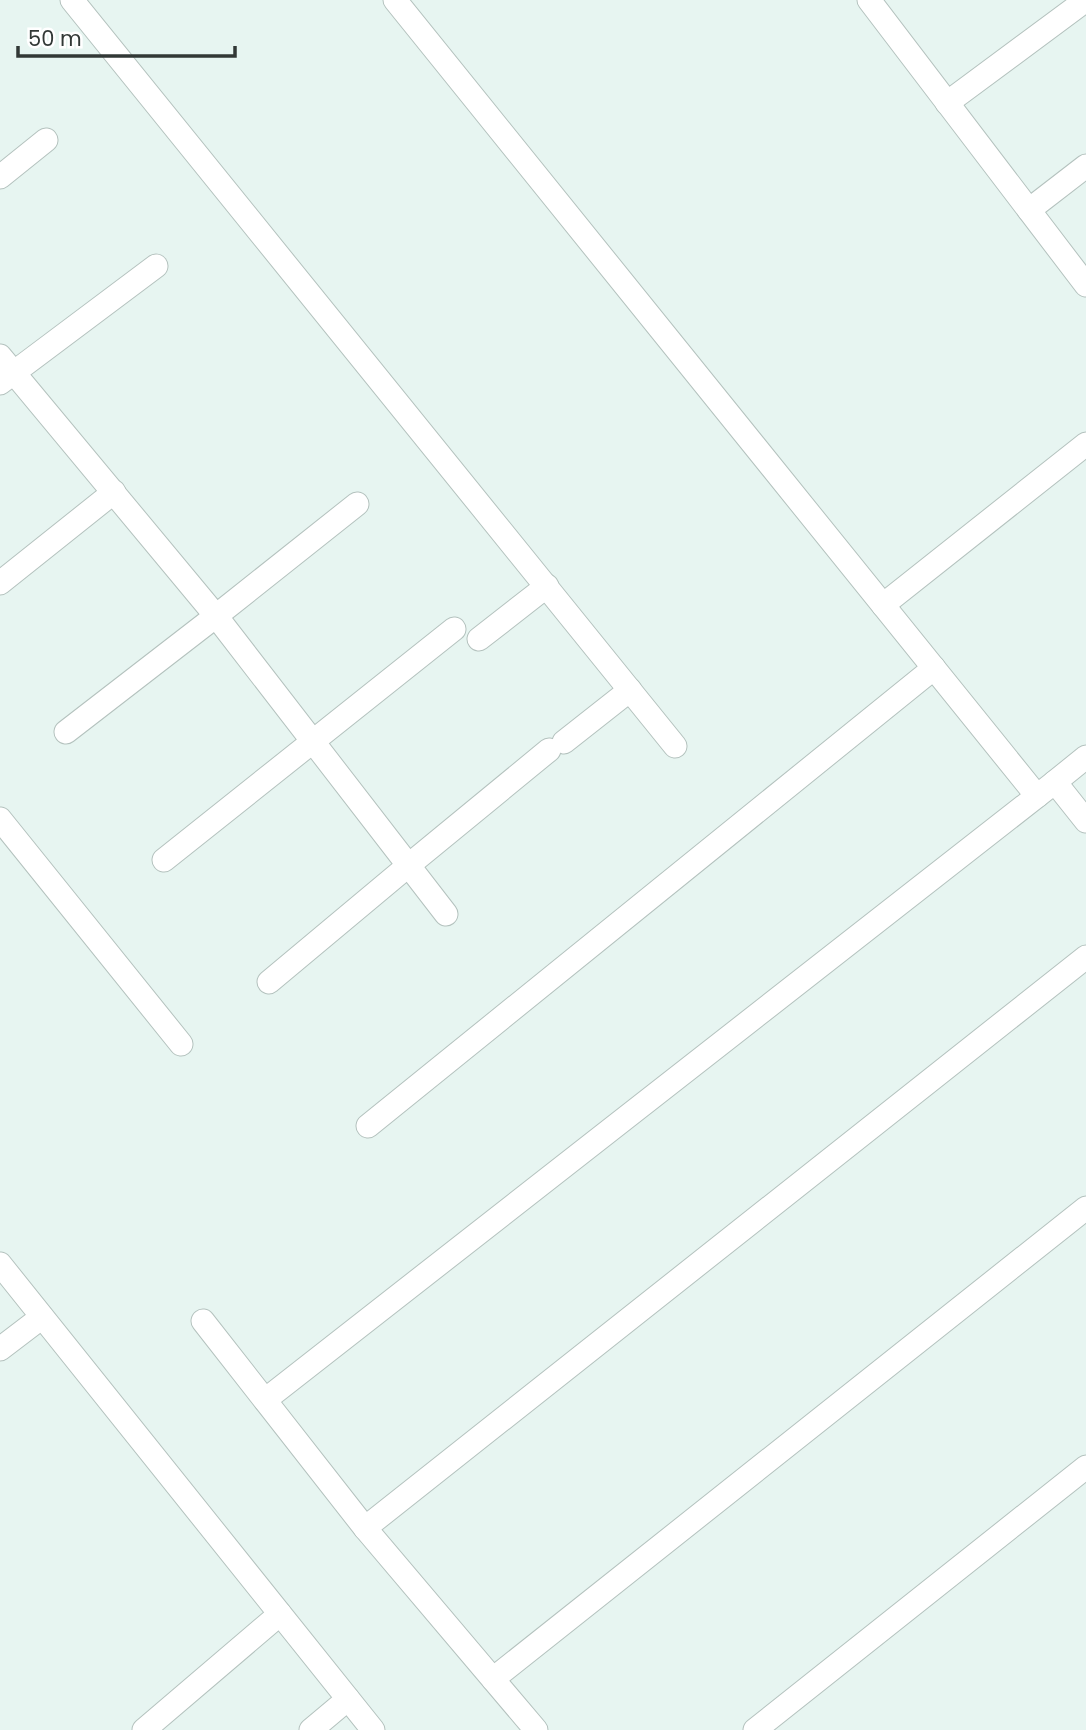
<svg xmlns="http://www.w3.org/2000/svg" width="1086" height="1730" viewBox="0 0 1086 1730" font-family="Poppins,sans-serif">
<style>
.lines{fill:none;stroke-linecap:round;stroke-linejoin:round}
.minor-casing{stroke:#b4c2be;stroke-width:25}
.minor{stroke:#fff;stroke-width:23}
</style>
<rect width="100%" height="100%" fill="#e7f5f1"/>
<g class="lines">
<g class="minor-casing">
<g id="minor">
<polyline points="72,0 675,746"/>
<polyline points="395,0 1037,796"/>
<polyline points="869,0 1086,285"/>
<polyline points="947,103 1086,0"/>
<polyline points="0,177 46,140"/>
<polyline points="1029,210 1086,166"/>
<polyline points="0,356 216,616 446,914"/>
<polyline points="0,383 156,266"/>
<polyline points="0,583 114,492"/>
<polyline points="883,605 1086,444"/>
<polyline points="479,639 547,586"/>
<polyline points="66,732 216,616 357,504"/>
<polyline points="564,742 630,690"/>
<polyline points="1055,782 1086,757"/>
<polyline points="0,819 181,1044"/>
<polyline points="164,860 454,629"/>
<polyline points="269,982 409,865 549,750"/>
<polyline points="368,1126 934,668"/>
<polyline points="0,1264 373,1730"/>
<polyline points="203,1321 365,1528 536,1730"/>
<polyline points="0,1349 42,1317"/>
<polyline points="265,1400 1055,782 1086,821"/>
<polyline points="365,1528 1086,957"/>
<polyline points="493,1679 1086,1208"/>
<polyline points="144,1730 280,1614"/>
<polyline points="311,1730 348,1699"/>
<polyline points="755,1730 1086,1467"/>
</g>
</g>
<use href="#minor" class="minor"/>
</g>
<path d="M18 46v10h217v-10" fill="none" stroke="#323836" stroke-width="3.5"/>
<text x="28" y="46" font-size="21" fill="#323836" stroke="#ffffff" stroke-width="5" paint-order="stroke">50 m</text>
</svg>
